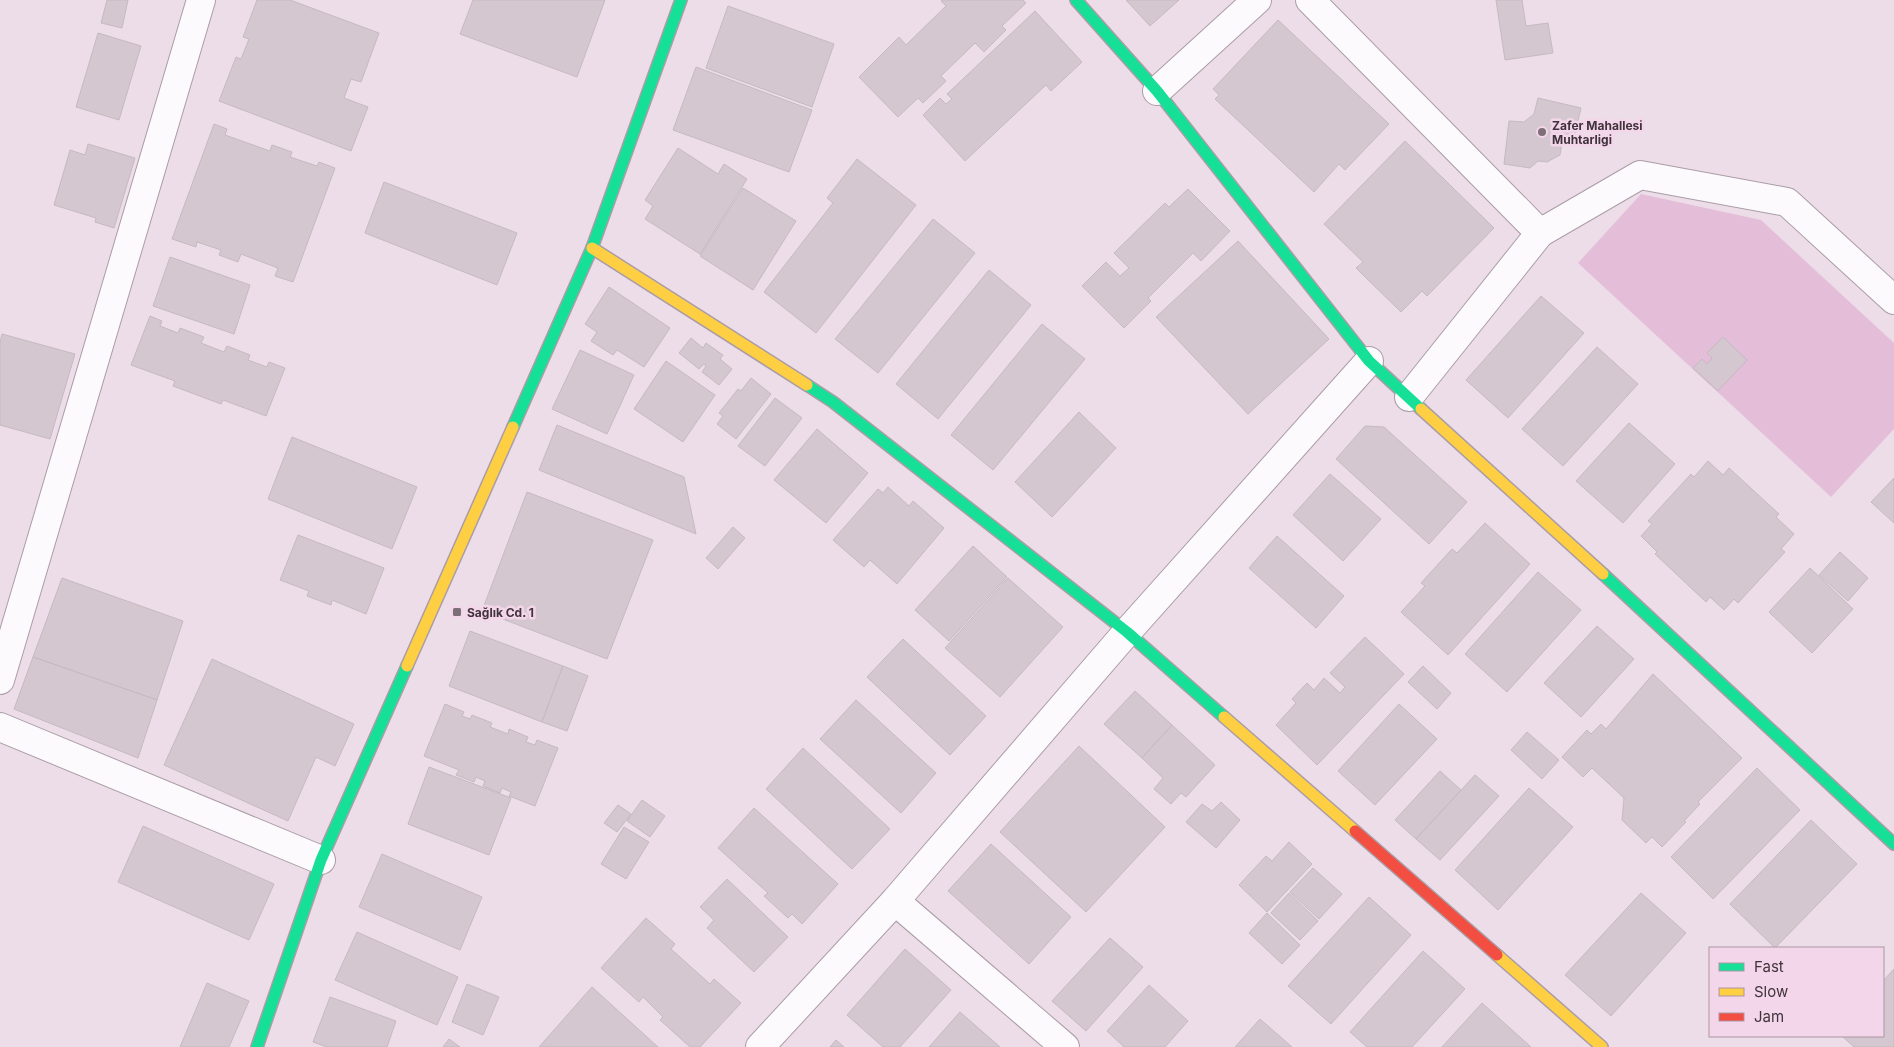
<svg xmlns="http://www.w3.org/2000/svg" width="1894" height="1047" viewBox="0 0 1894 1047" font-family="Inter,sans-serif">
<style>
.green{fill:#e4bed9}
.building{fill:#d4c7d0;stroke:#c5b9c2}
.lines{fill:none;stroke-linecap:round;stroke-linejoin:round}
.street-casing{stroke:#aa9da6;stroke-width:30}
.fast-casing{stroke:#aa9da6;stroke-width:14}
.slow-casing{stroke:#aa9da6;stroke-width:14}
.jam-casing{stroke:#aa9da6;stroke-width:14}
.street{stroke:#fcfafc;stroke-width:28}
.fast{stroke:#16e098;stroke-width:11}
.slow{stroke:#ffcf43;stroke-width:11}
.jam{stroke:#f24e42;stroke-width:11}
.poi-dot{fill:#7c6f78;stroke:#f4d6ea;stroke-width:2}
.labels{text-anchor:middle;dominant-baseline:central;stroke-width:5;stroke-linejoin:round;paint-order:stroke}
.poi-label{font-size:12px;font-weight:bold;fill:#3f343c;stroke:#f4d6ea;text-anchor:start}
</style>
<rect width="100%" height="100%" fill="#eddde8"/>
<polygon class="green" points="1641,194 1761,220 1894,343 1894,429 1831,497 1578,263"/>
<g class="building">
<polygon points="107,0 128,0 122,28 101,23"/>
<polygon points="257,0 290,0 379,33 361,82 351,79 344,98 368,107 351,151 219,101 236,57 241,59 249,39 243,37"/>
<polygon points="473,0 605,0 577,77 460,34"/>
<polygon points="943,0 1023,0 1026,3 1002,26 1006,30 984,52 975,43 941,76 946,81 923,103 918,98 898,117 859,77 899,37 906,45 946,6 941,1"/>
<polygon points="1126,0 1179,0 1150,26"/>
<polygon points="1496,0 1522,0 1526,26 1548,23 1553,53 1505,60"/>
<polygon points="728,6 834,44 812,107 706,68"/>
<polygon points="1035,11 1082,62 1051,91 1046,85 965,161 923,115 940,98 946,104 952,99 947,94"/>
<polygon points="1278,20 1389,124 1345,170 1339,164 1314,192 1215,99 1219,95 1213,89"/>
<polygon points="98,33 141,46 119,120 76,107"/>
<polygon points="696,67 812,110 789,172 673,130"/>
<polygon points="1538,98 1581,108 1573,142 1562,143 1560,155 1547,162 1538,161 1530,168 1504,164 1509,121 1524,122 1534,114"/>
<polygon points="214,124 227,129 225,135 270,151 272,145 292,152 290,157 317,166 319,162 335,168 293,282 275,276 278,268 241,254 238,262 219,255 221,250 197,242 196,247 172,239"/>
<polygon points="1405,141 1494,228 1427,296 1422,291 1401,312 1356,268 1363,262 1324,224"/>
<polygon points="88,144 135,158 114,228 95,222 96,218 54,205 70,150 85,155"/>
<polygon points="678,148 718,174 724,164 747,179 700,254 645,219 653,206 645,200"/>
<polygon points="857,159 916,205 816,333 764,292 833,203 827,198"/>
<polygon points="384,182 517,233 497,285 365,233"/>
<polygon points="743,188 796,221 753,290 700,256"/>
<polygon points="1188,189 1230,231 1201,261 1193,253 1148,298 1151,301 1124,328 1082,286 1106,262 1120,276 1129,268 1114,253 1165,203 1169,207"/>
<polygon points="933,219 975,253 878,373 835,339"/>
<polygon points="1238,241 1329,339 1248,414 1156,317"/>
<polygon points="170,257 250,285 234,334 153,306"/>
<polygon points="989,270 1031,305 938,419 896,384"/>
<polygon points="609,287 670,328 644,367 617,350 613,355 591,341 597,332 585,324"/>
<polygon points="1541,296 1584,333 1508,418 1466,380"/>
<polygon points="150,316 162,321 160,326 178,333 180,328 204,337 201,343 224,352 227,346 250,355 248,360 267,367 269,362 285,368 266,416 223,400 221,404 173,386 175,381 131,365"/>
<polygon points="1042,324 1085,359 993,470 951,435"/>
<polygon points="2,334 75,354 50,439 0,425 0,342"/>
<polygon points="1723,337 1747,360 1718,391 1693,368 1702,359 1707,364 1712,358 1707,353"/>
<polygon points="691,338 703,348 706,343 723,355 720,359 732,369 719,385 702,372 706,366 704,364 699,369 679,353"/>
<polygon points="1597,347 1638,384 1563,466 1522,429"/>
<polygon points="580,350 634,375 607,434 552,409"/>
<polygon points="666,361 715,395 683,442 634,409"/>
<polygon points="751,378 771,394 736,439 717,424 723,416 719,413 738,389 741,391"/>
<polygon points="775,398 802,418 765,466 738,446"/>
<polygon points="1079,412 1116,448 1052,517 1015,482"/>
<polygon points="1629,423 1675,464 1623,523 1576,481"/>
<polygon points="557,425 684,477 696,534 539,470"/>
<polygon points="1365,426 1384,427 1467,502 1429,544 1336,459"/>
<polygon points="817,429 868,473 826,523 774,480"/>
<polygon points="292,437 417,487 392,549 268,499"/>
<polygon points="1708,461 1723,475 1729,468 1779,514 1776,517 1794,534 1781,549 1785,552 1738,603 1734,599 1724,610 1710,597 1706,602 1655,554 1657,552 1641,536 1652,524 1648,521 1691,474 1694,477"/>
<polygon points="1330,474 1381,519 1343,561 1293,515"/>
<polygon points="1894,478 1894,523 1871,502"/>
<polygon points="888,487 909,506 913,501 944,528 897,584 870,560 864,567 833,540 878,489 883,493"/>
<polygon points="527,492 653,540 607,659 482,611"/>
<polygon points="1485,523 1530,564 1448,655 1401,612 1425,586 1421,583 1452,549 1457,553"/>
<polygon points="733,527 745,538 718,569 706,558"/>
<polygon points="298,535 384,568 366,614 332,600 331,605 307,596 309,591 280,580"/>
<polygon points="1277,536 1344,596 1316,628 1249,568"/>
<polygon points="973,546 1007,577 949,641 915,610"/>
<polygon points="1840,552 1868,578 1848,601 1819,575"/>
<polygon points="1810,568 1853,609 1812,653 1769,612"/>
<polygon points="1538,572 1581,610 1507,692 1465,654"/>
<polygon points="62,578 183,621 157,700 33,657"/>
<polygon points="1008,578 1063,627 1000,697 945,648"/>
<polygon points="1597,626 1634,659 1581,717 1544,683"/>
<polygon points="470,631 563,666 542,722 449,686"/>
<polygon points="1365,637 1404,674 1317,765 1276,725 1296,703 1292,699 1307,683 1314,690 1324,678 1340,693 1345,687 1330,673"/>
<polygon points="903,639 986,716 950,755 867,677"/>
<polygon points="33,657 157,700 138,758 14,709"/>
<polygon points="212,659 354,724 335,766 316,757 288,821 164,765"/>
<polygon points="563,666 588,676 567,731 542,722"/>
<polygon points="1423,666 1451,693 1437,709 1408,682"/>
<polygon points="1653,674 1742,758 1698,802 1700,804 1684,821 1686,822 1662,847 1652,837 1646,843 1622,820 1624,798 1592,768 1583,777 1562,757 1587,730 1591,734 1601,724 1606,729"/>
<polygon points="1135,691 1172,725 1142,758 1104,724"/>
<polygon points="856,700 936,773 901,813 820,739"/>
<polygon points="445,704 464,712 462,716 470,719 472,715 492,723 490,727 508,734 509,729 528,737 526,742 535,745 537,740 558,748 535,806 509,796 511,792 502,788 500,793 483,786 485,781 476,777 474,782 456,775 459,770 424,756"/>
<polygon points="1399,704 1437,739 1375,805 1338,771"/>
<polygon points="1172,725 1215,765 1186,797 1181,793 1171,804 1154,789 1163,778 1142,758"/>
<polygon points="1527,732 1559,760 1542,779 1511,750"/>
<polygon points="1079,746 1165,827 1086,912 1000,832"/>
<polygon points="803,748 890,829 852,869 766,789"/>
<polygon points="429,767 511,798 489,855 408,824"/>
<polygon points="1757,768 1800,810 1713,899 1671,857"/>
<polygon points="1440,771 1461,790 1416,839 1395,820"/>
<polygon points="1475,775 1499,796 1440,860 1416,839"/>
<polygon points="1529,788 1573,827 1498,910 1455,870"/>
<polygon points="642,800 665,816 650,837 627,821"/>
<polygon points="1221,802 1240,820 1216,848 1186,822 1202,804 1212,811"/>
<polygon points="618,805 631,814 617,832 604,823"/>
<polygon points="754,808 838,884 802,924 792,914 788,918 764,896 768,893 718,848"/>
<polygon points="1811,820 1857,864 1775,948 1730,904"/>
<polygon points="143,826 274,884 249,940 118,882"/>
<polygon points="624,827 649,842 626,879 601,864"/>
<polygon points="1289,842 1312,864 1267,912 1239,885 1266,856 1272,861"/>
<polygon points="991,844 1071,917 1029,964 948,891"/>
<polygon points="382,854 482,897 460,950 359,907"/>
<polygon points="1313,868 1342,894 1319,919 1290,892"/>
<polygon points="727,879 788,937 754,972 707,928 714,920 700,907"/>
<polygon points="1289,893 1318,921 1300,940 1271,913"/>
<polygon points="1641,893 1686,933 1611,1016 1565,975"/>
<polygon points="1369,897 1411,935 1331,1024 1288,986"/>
<polygon points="1267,913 1300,945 1282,964 1249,933"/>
<polygon points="646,918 675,944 671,949 710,984 714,979 741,1003 700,1047 690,1047 660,1020 663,1017 643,997 639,1002 601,968"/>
<polygon points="357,932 458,977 437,1025 335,980"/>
<polygon points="1110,938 1143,967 1086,1031 1052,1001"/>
<polygon points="905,949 951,990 900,1047 883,1047 847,1015"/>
<polygon points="1423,951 1465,989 1412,1047 1367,1047 1350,1032"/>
<polygon points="1894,969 1894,1047 1854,1047 1842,1036 1883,1036 1883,981"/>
<polygon points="207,983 249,1001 229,1047 180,1047"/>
<polygon points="467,984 499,997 483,1035 452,1022"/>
<polygon points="1149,985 1188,1021 1165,1047 1124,1047 1107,1031"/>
<polygon points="592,987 658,1047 539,1047"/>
<polygon points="330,997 396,1021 387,1047 327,1047 313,1042"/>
<polygon points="1482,1003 1531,1047 1442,1047"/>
<polygon points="960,1012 1000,1047 929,1047"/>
<polygon points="1260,1019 1292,1047 1235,1047"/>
<polygon points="449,1039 460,1047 443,1047"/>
<polygon points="836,1040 844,1047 830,1047"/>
</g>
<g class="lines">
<g class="street-casing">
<g id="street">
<polyline points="1310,0 1540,233"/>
<polyline points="1157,91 1257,0"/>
<polyline points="1409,397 1540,233 1640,175 1787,202 1894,300"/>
<polyline points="0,680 201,0"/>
<polyline points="0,727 321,860"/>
<polyline points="895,901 1065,1047"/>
<polyline points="760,1047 895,901 1127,632 1369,361"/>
</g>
</g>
<g class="fast-casing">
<g id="fast">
<polyline points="1076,0 1157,91 1369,361 1421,409"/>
<polyline points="807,385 833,402 1127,632 1224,717"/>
<polyline points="513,427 592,248 681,0"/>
<polyline points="1603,574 1894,844"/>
<polyline points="257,1047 321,860 407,666"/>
</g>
</g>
<g class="slow-casing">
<g id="slow">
<polyline points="592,248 807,385"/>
<polyline points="1421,409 1603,574"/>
<polyline points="407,666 513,427"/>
<polyline points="1224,717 1355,831"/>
<polyline points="1497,955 1602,1047"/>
</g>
</g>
<g class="jam-casing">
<polyline id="jam" points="1355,831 1497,955"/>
</g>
<use href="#street" class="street"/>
<use href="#fast" class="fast"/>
<use href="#slow" class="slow"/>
<use href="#jam" class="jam"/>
</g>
<g class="poi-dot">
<circle cx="1542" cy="132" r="5"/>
<rect x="452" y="607" width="10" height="10" rx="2.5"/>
</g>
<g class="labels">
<g class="poi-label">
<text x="1552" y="125">Zafer Mahallesi<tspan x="1552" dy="14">Muhtarligi</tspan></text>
<text x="467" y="612">Sağlık Cd. 1</text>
</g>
</g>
<rect x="1709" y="947" width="175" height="90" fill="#f4d6ea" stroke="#ac95a4"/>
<rect x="1719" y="963" width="25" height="8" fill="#16e098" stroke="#ac95a4"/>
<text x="1754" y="972" font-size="15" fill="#3f343c">Fast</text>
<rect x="1719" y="988" width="25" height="8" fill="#ffcf43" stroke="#ac95a4"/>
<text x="1754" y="997" font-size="15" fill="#3f343c">Slow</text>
<rect x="1719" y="1013" width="25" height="8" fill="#f24e42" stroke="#ac95a4"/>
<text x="1754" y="1022" font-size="15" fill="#3f343c">Jam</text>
</svg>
